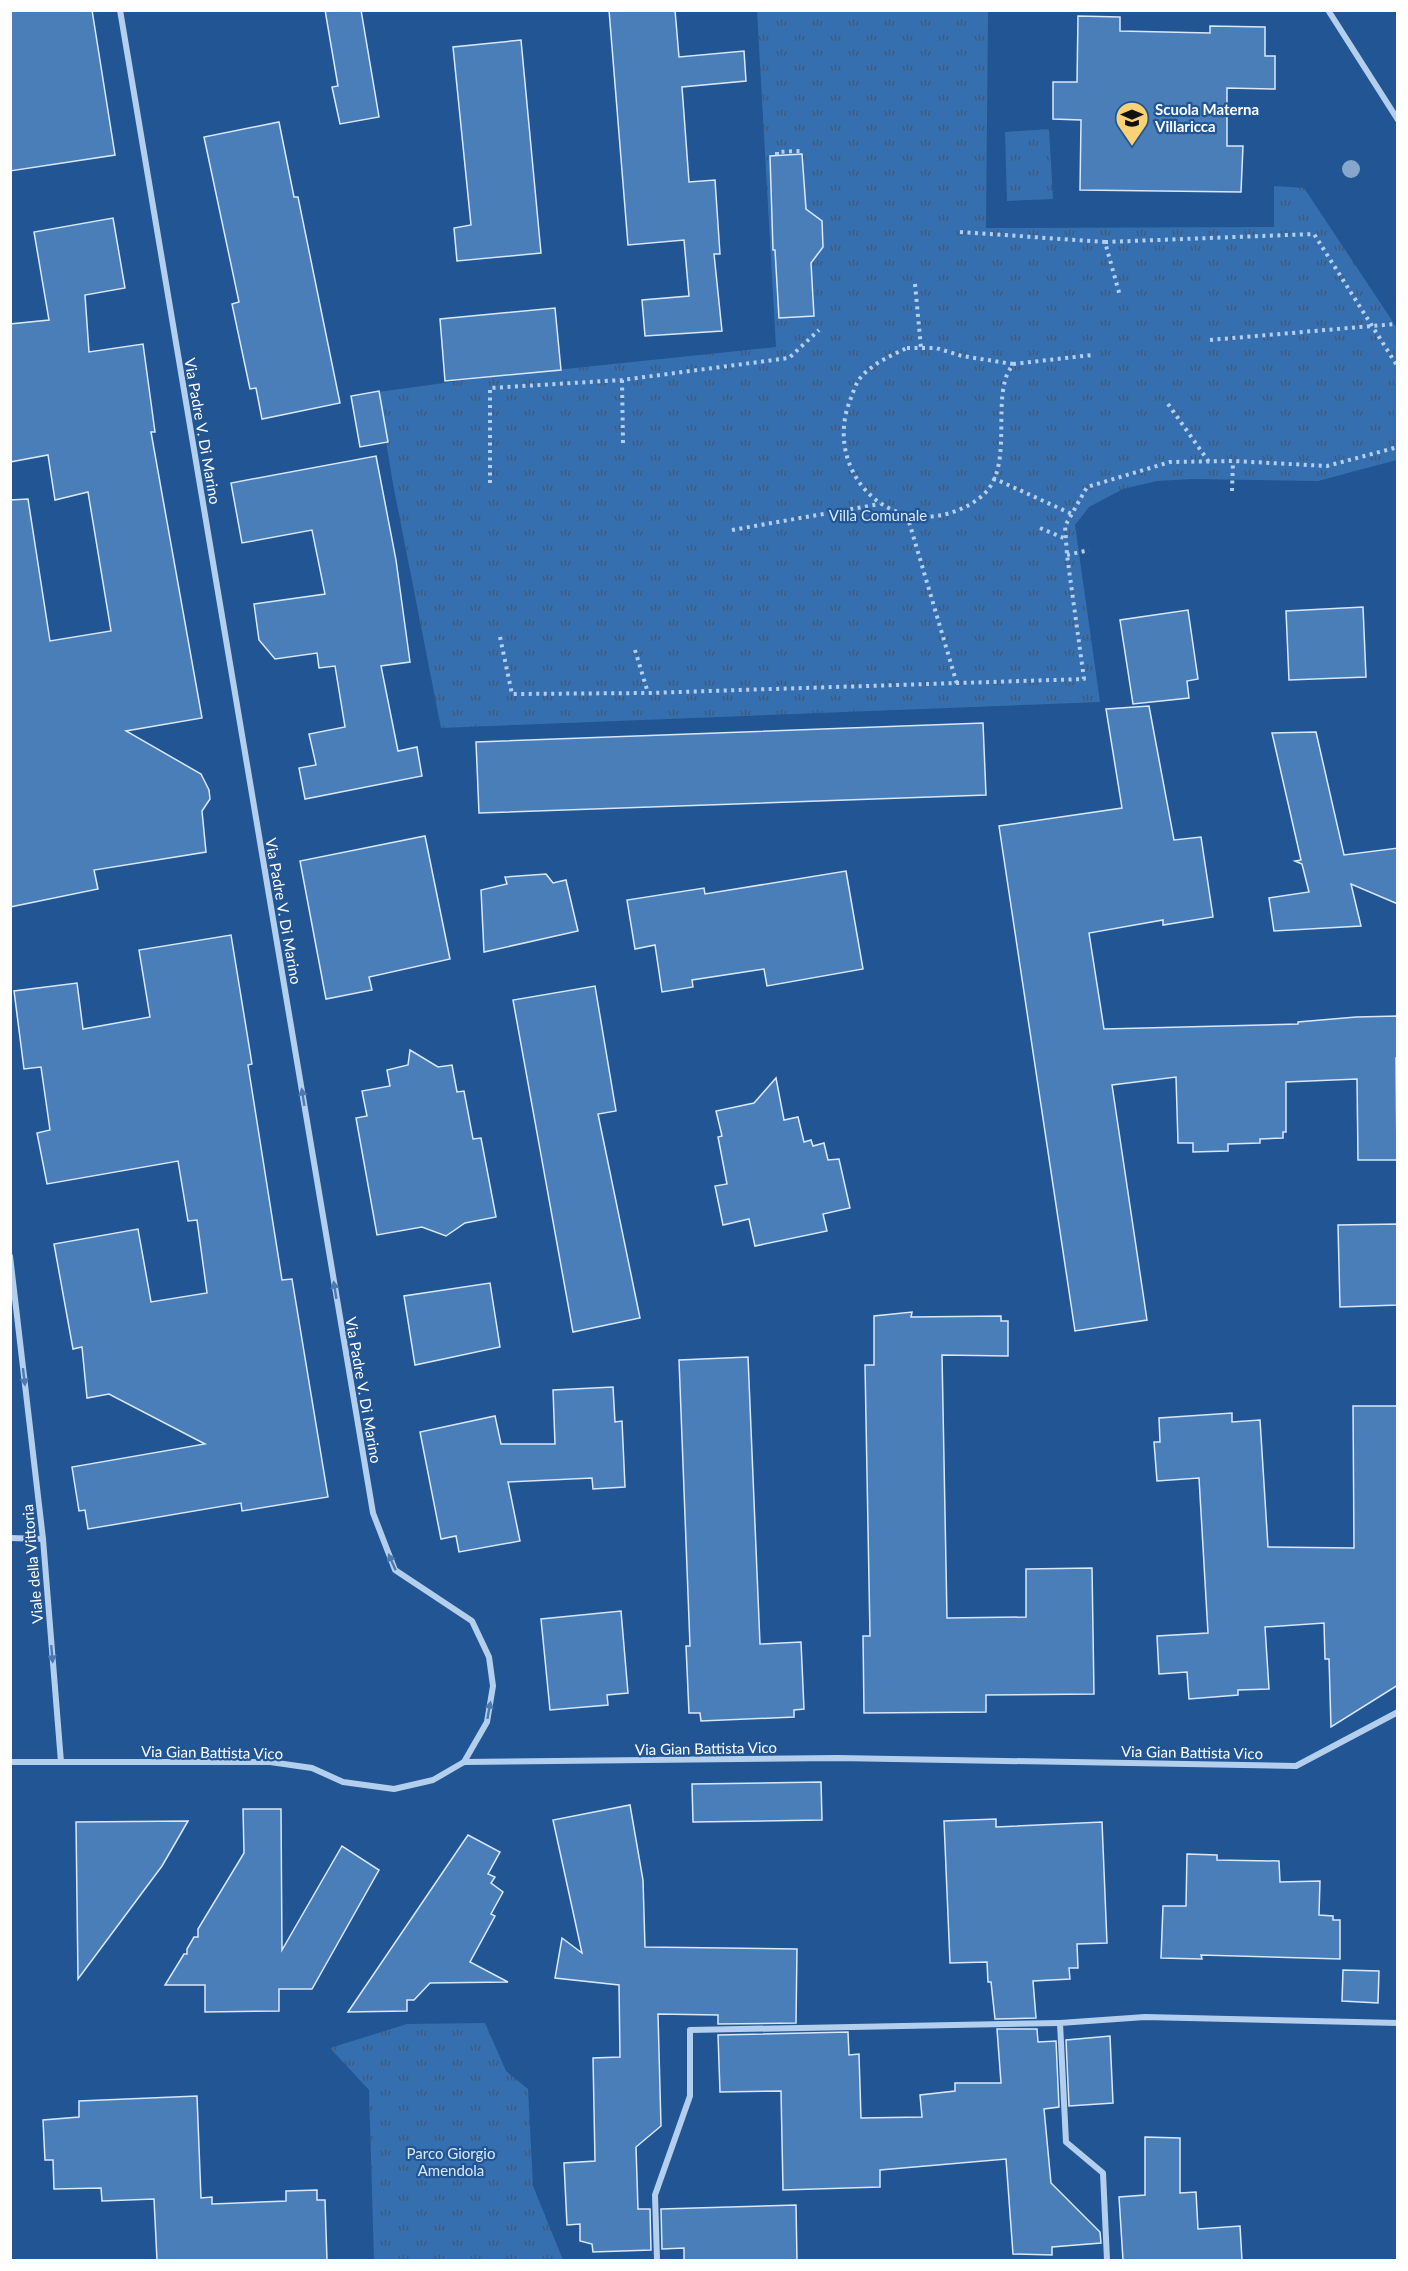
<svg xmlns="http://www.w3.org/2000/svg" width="1408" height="2271" viewBox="0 0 1408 2271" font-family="Lato,sans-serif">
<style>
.grass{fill:url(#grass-tufts)}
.building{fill:#4a7eb9;stroke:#d9e8fa;stroke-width:1.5}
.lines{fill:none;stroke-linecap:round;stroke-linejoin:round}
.path{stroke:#b4cfed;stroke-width:4;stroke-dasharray:3 4.5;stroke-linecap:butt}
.minor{stroke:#b4cfed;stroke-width:6}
.tree{fill:#86a6cc}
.oneway{fill:#4d7aae}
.labels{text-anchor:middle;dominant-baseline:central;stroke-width:4.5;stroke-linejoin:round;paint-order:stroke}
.poi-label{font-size:15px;font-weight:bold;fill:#fff;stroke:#215593;text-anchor:start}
.street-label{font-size:15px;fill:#fff;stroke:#215593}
.park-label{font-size:15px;fill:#d9e8fa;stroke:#215593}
</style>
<defs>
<pattern id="grass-tufts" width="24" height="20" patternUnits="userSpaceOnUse" patternTransform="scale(1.5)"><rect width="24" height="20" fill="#356fb0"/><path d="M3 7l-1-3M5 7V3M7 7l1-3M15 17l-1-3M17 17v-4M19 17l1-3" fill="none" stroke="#435a74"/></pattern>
</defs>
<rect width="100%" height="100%" fill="#215593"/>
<g class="grass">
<polygon points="757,11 988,11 986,228 1274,227 1274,186 1304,188 1397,328 1397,460 1318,481 1192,479 1157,481 1123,489 1089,507 1075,525 1100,702 441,728 393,484 378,392 488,377 776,347"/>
<polygon points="1049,129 1053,199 1007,201 1005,132"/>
<polygon points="485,2023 506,2071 528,2089 533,2186 563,2260 374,2260 369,2090 330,2048 407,2024"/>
</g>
<g class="building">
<polygon points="10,10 92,10 115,155 10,171"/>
<polygon points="325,10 361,10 379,117 340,124 332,87 338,86"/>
<polygon points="609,10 675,10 679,57 744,51 746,81 682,87 689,182 715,180 720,254 714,254 722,331 645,336 642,300 689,296 684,240 628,245"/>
<polygon points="1078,16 1120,17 1120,31 1210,33 1210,26 1265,27 1265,56 1275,56 1275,89 1227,88 1227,146 1243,146 1241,192 1080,190 1081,120 1053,119 1053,82 1077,82"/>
<polygon points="521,40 541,253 457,261 454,228 471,225 453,47"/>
<polygon points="279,122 294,197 298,197 340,403 262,419 256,388 250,389 232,304 239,302 204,137"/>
<polygon points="802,154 806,209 822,221 823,247 811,263 814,316 779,318 775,250 773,250 770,156"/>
<polygon points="113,218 125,288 85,295 89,352 143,344 155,432 151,432 202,718 126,731 201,774 209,790 210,799 202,811 206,852 94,870 98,889 10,907 10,500 28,499 50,641 111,631 88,492 55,500 48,455 10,462 10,324 49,320 34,232"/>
<polygon points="555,308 561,370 445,381 440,319"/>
<polygon points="379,391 388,442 360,447 351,396"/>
<polygon points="376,456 396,560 410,662 381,666 398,751 417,747 422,776 305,799 299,768 316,765 309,734 345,727 335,666 319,668 317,653 275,659 259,640 254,604 325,594 312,530 242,543 231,483"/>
<polygon points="1363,607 1366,677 1289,680 1286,611"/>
<polygon points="1188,610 1198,679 1187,681 1189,698 1133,704 1120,620"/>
<polygon points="1149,706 1174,840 1201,837 1213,917 1163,925 1163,920 1089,933 1104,1029 1298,1024 1298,1022 1356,1017 1398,1016 1398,1058 1396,1058 1397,1160 1358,1160 1357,1079 1286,1082 1286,1132 1283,1132 1283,1138 1260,1139 1260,1143 1228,1144 1228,1151 1193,1152 1193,1143 1178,1143 1176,1077 1112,1085 1147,1320 1075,1331 999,826 1122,808 1106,709"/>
<polygon points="983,723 986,795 479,813 476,742"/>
<polygon points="1316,732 1344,855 1398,848 1398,904 1351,884 1361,926 1274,931 1269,898 1309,892 1302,864 1295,861 1301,860 1272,733"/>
<polygon points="425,836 450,959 369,977 372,990 326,999 300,861"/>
<polygon points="846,871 863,969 767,986 764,969 692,980 693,987 662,992 655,945 635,949 627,900 704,888 705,894"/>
<polygon points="546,874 553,883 566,880 578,931 484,952 481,890 507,884 505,877"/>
<polygon points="231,935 252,1064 248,1065 282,1280 292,1279 328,1497 242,1511 241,1503 88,1529 85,1510 79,1511 72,1467 205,1444 109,1394 87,1398 82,1347 73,1349 54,1244 138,1229 151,1302 207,1293 197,1220 188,1221 178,1161 47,1184 37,1133 50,1130 41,1067 24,1069 14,991 77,983 83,1029 150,1017 139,950"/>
<polygon points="595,986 616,1111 598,1114 640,1318 573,1332 513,1000"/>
<polygon points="410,1050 438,1067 452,1065 457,1092 464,1091 473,1139 481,1138 496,1217 465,1223 446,1236 422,1227 377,1235 356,1118 367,1116 362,1091 390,1086 387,1070 408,1065"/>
<polygon points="776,1078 784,1120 798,1117 804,1142 811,1140 813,1146 824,1143 828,1160 839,1159 850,1208 823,1214 827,1231 755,1246 749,1219 723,1225 715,1186 727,1184 718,1137 722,1136 716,1111 754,1103"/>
<polygon points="1398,1224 1398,1305 1340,1307 1338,1225"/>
<polygon points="490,1283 500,1347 415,1365 404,1296"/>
<polygon points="912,1312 911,1317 1001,1316 1001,1321 1008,1321 1008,1356 942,1355 947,1618 1026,1617 1026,1569 1092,1568 1094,1694 986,1695 986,1712 864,1713 863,1636 870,1636 865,1365 874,1365 874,1316"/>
<polygon points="748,1357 760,1644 801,1642 804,1709 794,1710 794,1717 701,1721 700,1713 689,1713 686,1646 690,1646 679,1360"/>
<polygon points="613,1387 615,1422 622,1421 625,1487 593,1489 592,1478 508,1482 520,1541 459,1552 456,1536 441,1539 420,1432 495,1416 501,1444 555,1444 553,1390"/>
<polygon points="1353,1406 1398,1406 1398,1685 1331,1727 1329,1659 1325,1659 1324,1623 1265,1627 1269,1689 1238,1690 1238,1695 1189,1699 1187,1672 1159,1674 1157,1636 1208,1633 1199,1478 1157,1481 1154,1442 1160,1442 1159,1418 1232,1413 1232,1422 1260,1420 1268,1547 1354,1548"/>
<polygon points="621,1611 628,1693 607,1695 608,1705 550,1710 541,1619"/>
<polygon points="821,1782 822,1820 693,1822 692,1784"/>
<polygon points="630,1805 643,1880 645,1947 797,1949 796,2023 718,2024 718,2015 658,2014 661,2126 636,2147 638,2209 650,2209 651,2250 593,2252 592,2244 580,2241 580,2224 567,2225 564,2163 595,2161 593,2058 620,2057 619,1985 555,1978 562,1938 582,1953 553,1820"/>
<polygon points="243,1809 281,1809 282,1950 342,1846 379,1870 312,1989 279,1989 279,2011 205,2012 205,1985 165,1985 184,1954 187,1954 187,1949 194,1937 198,1937 198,1929 244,1853"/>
<polygon points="996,1819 996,1827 1102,1822 1107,1943 1077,1944 1078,1968 1069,1968 1070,1979 1033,1981 1036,2018 995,2019 991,1982 988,1982 987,1962 950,1963 944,1821"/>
<polygon points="188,1821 162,1866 78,1979 76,1822"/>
<polygon points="468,1835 500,1852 488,1874 495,1877 491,1883 503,1892 491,1914 495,1916 470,1962 508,1982 430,1983 414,2000 407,2000 407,2011 348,2012"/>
<polygon points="1187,1854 1217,1855 1217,1860 1279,1861 1280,1882 1320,1881 1319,1915 1333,1916 1333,1920 1340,1920 1340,1959 1201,1955 1202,1959 1161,1958 1163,1906 1186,1906"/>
<polygon points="1343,1970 1379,1971 1378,2003 1342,2001"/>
<polygon points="997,2029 1037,2029 1038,2042 1056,2041 1059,2107 1044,2109 1051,2183 1100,2232 1101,2243 1052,2247 1052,2255 1013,2254 1006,2159 880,2170 880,2187 783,2190 781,2091 720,2092 718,2035 848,2032 849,2055 859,2054 861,2118 922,2117 920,2095 955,2091 955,2083 1001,2083"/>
<polygon points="1110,2036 1113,2103 1069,2106 1066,2040"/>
<polygon points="197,2096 201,2198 212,2197 212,2204 286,2201 286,2191 317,2190 317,2200 325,2200 327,2260 157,2260 154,2199 102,2201 101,2188 54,2189 53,2160 45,2160 43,2120 79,2117 79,2101"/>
<polygon points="1145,2137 1180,2138 1180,2193 1196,2192 1198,2229 1240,2226 1242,2260 1123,2260 1119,2197 1145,2195"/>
<polygon points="796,2205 797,2260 684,2260 684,2248 662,2249 661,2209"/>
</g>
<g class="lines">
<g class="path">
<polyline points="777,155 777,152 800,151"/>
<polyline points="960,232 1105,242 1120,296"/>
<polyline points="1105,242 1314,234 1398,367"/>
<polyline points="915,284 921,348"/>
<polyline points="1210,340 1395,324"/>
<path d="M907,348h29l26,8 51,8c-3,5 -7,11 -8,17 -9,32 5,85 -19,111 -9,10 -23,17 -36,21 -70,21 -127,-49 -99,-115 2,-5 4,-12 7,-17 11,-16 32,-25 49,-33z"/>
<polyline points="1013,364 1092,355"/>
<polyline points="622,380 623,443"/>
<polyline points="1168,404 1209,462"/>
<polyline points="993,478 1072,514"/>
<polyline points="490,483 490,388 622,380 789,358 819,330"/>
<polyline points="1232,491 1233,461"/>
<polyline points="907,515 957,684"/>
<polyline points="1040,528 1066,539"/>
<polyline points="732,530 880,504"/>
<polyline points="1067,555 1089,550"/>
<polyline points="500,637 512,694 648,693 1084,679 1067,555 1065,526 1087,487 1170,462 1233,461 1327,466 1398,447"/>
<polyline points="635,650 648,693"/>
</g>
<g class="minor">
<polyline points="120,10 373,1513 395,1570 472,1621 489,1657 493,1686 487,1722 464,1762"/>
<polyline points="1328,10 1398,120"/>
<polyline points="10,1256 43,1539 61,1762"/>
<polyline points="10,1538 43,1539"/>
<polyline points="10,1762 270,1762 312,1768 343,1782 394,1789 433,1780 464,1762 838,1758 1296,1766 1398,1712"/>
<polyline points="657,2260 655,2195 690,2096 690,2030 1060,2023"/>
<polyline points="1107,2260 1103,2173 1066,2142 1060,2023 1145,2017 1398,2023"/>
</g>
</g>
<circle class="tree" cx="1351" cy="169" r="9"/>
<defs><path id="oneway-solid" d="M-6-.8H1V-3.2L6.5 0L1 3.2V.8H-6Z" transform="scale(1.5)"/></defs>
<g class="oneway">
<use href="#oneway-solid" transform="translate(303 1097) rotate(-99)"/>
<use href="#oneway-solid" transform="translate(335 1290) rotate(-99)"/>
<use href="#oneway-solid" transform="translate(24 1377) rotate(83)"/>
<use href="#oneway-solid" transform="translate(392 1562) rotate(-114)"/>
<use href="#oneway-solid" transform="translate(52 1654) rotate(85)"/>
<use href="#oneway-solid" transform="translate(489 1710) rotate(-80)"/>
</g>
<defs>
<g id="school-pin" transform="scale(1.725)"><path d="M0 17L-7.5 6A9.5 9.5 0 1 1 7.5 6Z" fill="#fad175" stroke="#215593"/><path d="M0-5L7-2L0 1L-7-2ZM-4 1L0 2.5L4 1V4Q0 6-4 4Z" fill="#111"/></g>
</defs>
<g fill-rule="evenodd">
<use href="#school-pin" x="1132" y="118"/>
</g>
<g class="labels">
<g class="poi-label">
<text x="1155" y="109">Scuola Materna<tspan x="1155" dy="17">Villaricca</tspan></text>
</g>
<g class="street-label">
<text transform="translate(203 431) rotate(80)">Via Padre V. Di Marino</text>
<text transform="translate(284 911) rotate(80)">Via Padre V. Di Marino</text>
<text transform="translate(364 1390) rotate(80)">Via Padre V. Di Marino</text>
<text transform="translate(32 1564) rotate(-95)">Viale della Vittoria</text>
<text transform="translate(706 1748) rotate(-1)">Via Gian Battista Vico</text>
<text transform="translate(212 1752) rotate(1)">Via Gian Battista Vico</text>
<text transform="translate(1192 1752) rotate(1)">Via Gian Battista Vico</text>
</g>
<g class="park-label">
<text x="878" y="515">Villa Comunale</text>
<text x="451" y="2153">Parco Giorgio<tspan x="451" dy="17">Amendola</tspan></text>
</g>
</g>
<rect width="1408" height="2271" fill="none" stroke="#ffffff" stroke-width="24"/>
</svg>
